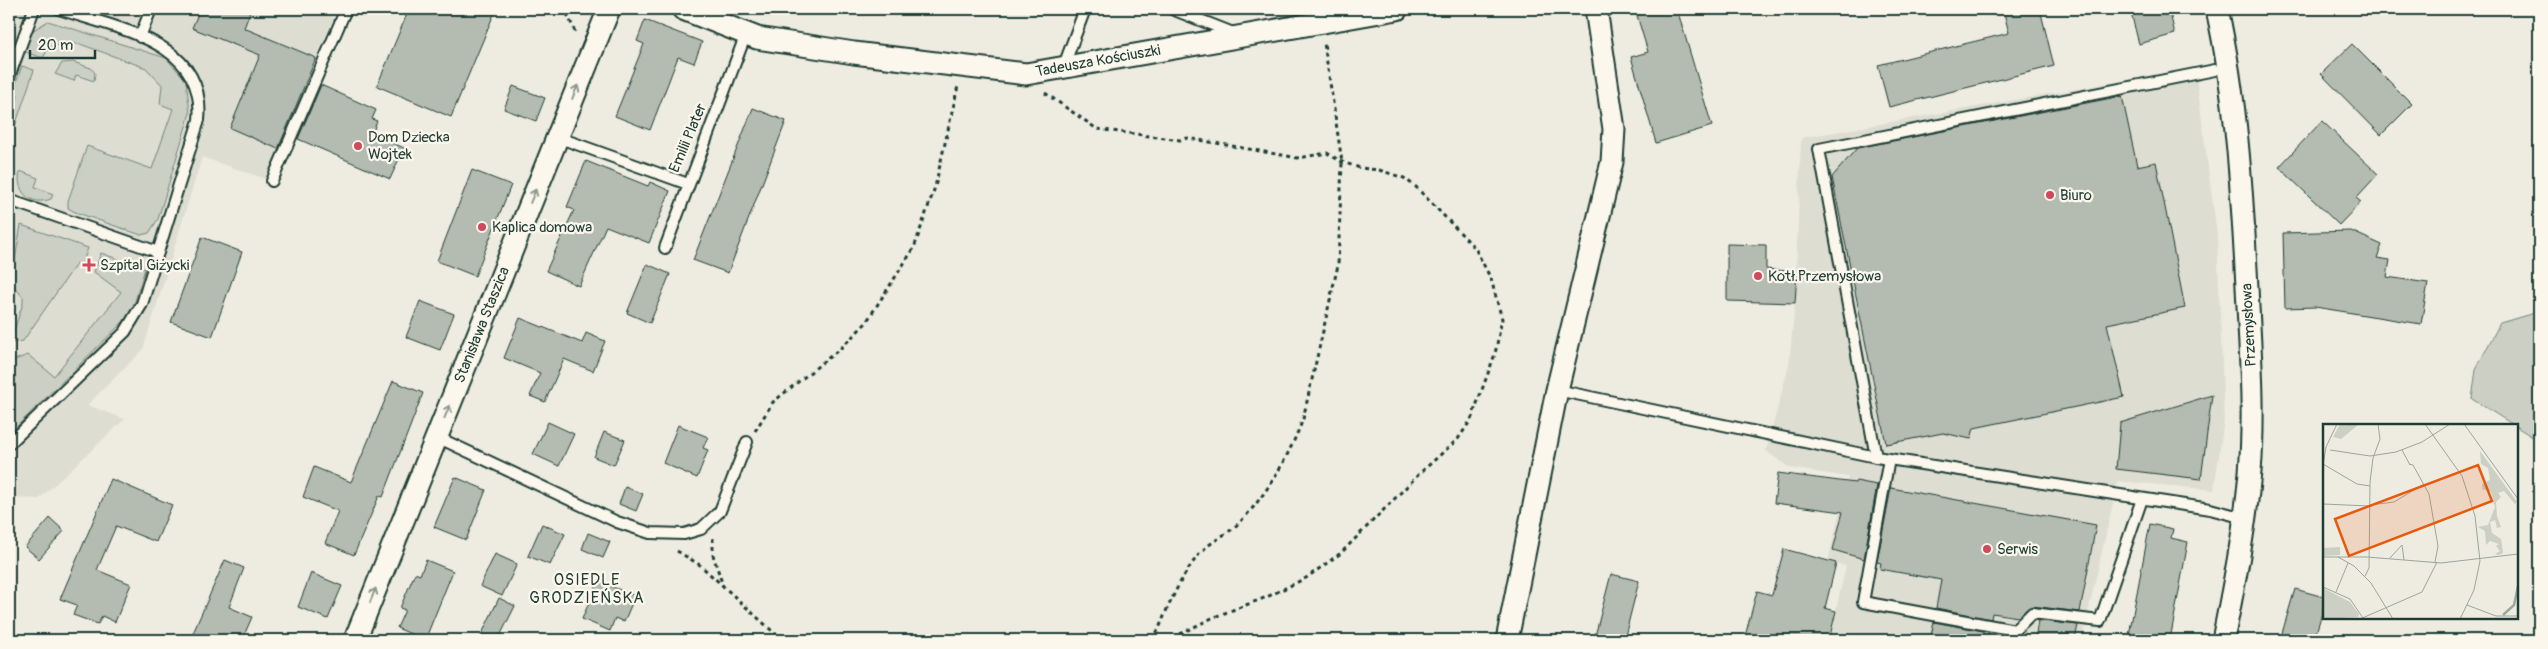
<svg xmlns="http://www.w3.org/2000/svg" width="2548" height="649" viewBox="0 0 2548 649" font-family="Pangolin,sans-serif">
<style>
.built{fill:#ddddd2}
.green{fill:#cbcfc4;stroke:#75867c}
.building{fill:#b4bbb0;stroke:#1f3d34}
.lines{fill:none;stroke-linecap:round;stroke-linejoin:round}
.service-casing{stroke:#1f3d34;stroke-width:14}
.minor-casing{stroke:#1f3d34;stroke-width:25}
.path{stroke:#1f3d34;stroke-width:3;stroke-dasharray:4 4;stroke-linecap:butt}
.service{stroke:#fbf7ec;stroke-width:10}
.minor{stroke:#fbf7ec;stroke-width:21}
.oneway{stroke:#8d9a90}
.poi-dot{fill:#d1495b;stroke:#fbf7ec;stroke-width:2}
.labels{text-anchor:middle;dominant-baseline:central;stroke-width:4.5;stroke-linejoin:round;paint-order:stroke}
.street-label{font-size:15px;fill:#1f3d34;stroke:#fbf7ec}
.poi-label{font-size:15px;fill:#1f3d34;stroke:#fbf7ec;text-anchor:start}
.neighbourhood-label{font-size:16px;letter-spacing:1px;fill:#1f3d34;stroke:#fbf7ec}
.inset-river{fill:none;stroke:#9fa89f;stroke-width:2.5}
.inset-road{fill:none;stroke:#9ba69c;stroke-width:1}
.view{fill:#e8590c;fill-opacity:0.15;stroke:#e8590c;stroke-width:2.5}
.inset-edge{fill:none;stroke:#1f3d34;stroke-width:2.5}
</style>
<rect width="100%" height="100%" fill="#eeece1"/>
<filter id="ink" filterUnits="userSpaceOnUse"><feTurbulence type="fractalNoise" baseFrequency=".02" numOctaves="2"/><feDisplacementMap in="SourceGraphic" scale="10" xChannelSelector="R" yChannelSelector="G"/><feConvolveMatrix kernelMatrix="1 2 1 2 8 2 1 2 1" color-interpolation-filters="sRGB"/></filter>
<g filter="url(#ink)">
<g class="built">
<polygon points="9,9 337,9 266,179 202,157 143,350 87,405 125,419 39,499 9,498"/>
<polygon points="2195,68 2217,235 2224,420 2214,490 2118,481 2083,635 2054,630 2051,640 1829,640 1846,566 1828,561 1848,477 1790,468 1766,451 1789,365 1795,303 1801,138"/>
</g>
<g class="green">
<polygon points="48,21 166,58 186,80 190,113 158,219 149,233 141,235 75,212 68,208 68,201 87,146 152,169 173,109 160,104 162,85 146,68 80,44 60,44 48,49 43,58 25,52 32,31"/>
<polygon points="73,62 91,68 95,73 94,81 76,75 74,81 55,74 62,63"/>
<polygon points="22,66 34,70 9,144 9,123 18,96 12,93"/>
<path d="M20,171l18,7 -3,9 18,7 -2,5c-21,8 -36,-8 -31,-28z"/>
<polygon points="21,225 88,248 82,265 77,263 23,341 10,343 23,303 23,297 11,283"/>
<polygon points="101,253 145,269 131,314 9,434 9,397 13,393 9,389 9,362 28,355 54,376 121,292 94,272"/>
<polygon points="2534,313 2539,315 2539,441 2472,399 2476,369 2500,323"/>
</g>
<g class="building">
<polygon points="200,9 251,9 244,28 316,58 278,149 230,128 260,55 192,28"/>
<polygon points="409,9 496,9 451,117 377,86"/>
<polygon points="1635,9 1677,9 1712,126 1656,143 1631,57 1648,52"/>
<polygon points="2003,9 2040,9 2054,66 1889,107 1878,65 2009,33"/>
<polygon points="2130,9 2169,9 2175,34 2139,44"/>
<polygon points="645,20 702,42 694,63 678,57 650,130 615,116 644,44 637,41"/>
<polygon points="2352,44 2412,104 2381,135 2321,74"/>
<polygon points="321,85 376,110 372,119 377,121 372,134 404,148 390,179 298,139"/>
<polygon points="513,86 545,98 536,121 504,109"/>
<polygon points="2122,96 2137,166 2156,162 2185,308 2107,324 2124,397 1974,428 1971,439 1943,433 1886,444 1832,177 1857,148"/>
<polygon points="753,108 786,121 728,273 693,260"/>
<polygon points="2322,121 2378,174 2356,198 2361,202 2339,225 2279,167"/>
<polygon points="586,161 648,186 650,182 670,191 649,243 606,226 579,286 546,271 574,210 567,207"/>
<polygon points="472,170 511,185 475,276 437,261"/>
<polygon points="2351,231 2382,245 2377,258 2390,260 2387,277 2428,283 2421,324 2315,307 2285,308 2283,233"/>
<polygon points="202,237 242,252 212,337 171,322"/>
<polygon points="1727,244 1766,245 1766,269 1797,272 1795,303 1727,301"/>
<polygon points="647,264 670,274 650,323 627,313"/>
<polygon points="420,301 454,314 440,350 406,337"/>
<polygon points="520,318 582,343 586,333 605,341 593,371 564,359 545,402 530,396 540,373 504,358"/>
<polygon points="393,381 423,393 383,497 379,496 354,555 325,543 338,511 303,497 314,467 351,482"/>
<polygon points="2212,395 2201,479 2116,469 2120,423"/>
<polygon points="548,422 574,434 559,466 533,454"/>
<polygon points="678,425 708,437 703,448 708,450 697,478 663,463"/>
<polygon points="604,432 625,440 614,465 594,457"/>
<polygon points="1778,473 1855,483 1856,481 1877,485 1864,559 1833,550 1843,512 1774,503"/>
<polygon points="455,477 486,490 466,540 434,527"/>
<polygon points="111,479 172,505 156,542 116,526 97,570 131,584 115,622 102,616 98,624 73,615 77,605 60,599"/>
<polygon points="625,487 643,494 636,511 619,504"/>
<polygon points="1891,488 2096,525 2080,612 2032,606 2018,617 1992,613 1991,619 1936,608 1941,580 1880,569 1881,563 1877,562"/>
<polygon points="50,518 64,531 39,559 25,547"/>
<polygon points="542,524 565,534 550,565 528,556"/>
<polygon points="2150,524 2173,529 2171,538 2188,542 2170,640 2128,640"/>
<polygon points="588,533 610,542 603,558 582,549"/>
<polygon points="1784,549 1836,563 1825,608 1836,611 1829,640 1744,640 1757,591 1772,595"/>
<polygon points="495,554 517,564 502,596 480,586"/>
<polygon points="225,560 244,568 229,607 252,617 242,640 190,640"/>
<polygon points="426,560 453,571 425,640 397,628 405,610 400,608 415,573 420,575"/>
<polygon points="311,573 342,586 328,619 298,607"/>
<polygon points="1611,574 1639,581 1624,640 1594,640"/>
<polygon points="598,581 635,596 624,622 615,618 610,631 582,619"/>
<polygon points="2295,589 2324,597 2324,606 2314,640 2280,640"/>
<polygon points="499,598 515,606 498,640 479,640"/>
<polygon points="2034,620 2078,625 2075,640 2035,640 2038,621"/>
<polygon points="1934,622 1989,632 1987,640 1930,640"/>
</g>
<g class="lines">
<g class="service-casing">
<g id="service">
<polyline points="1172,9 1233,33"/>
<polyline points="140,37 151,9"/>
<polyline points="1063,68 1085,9"/>
<polyline points="2215,70 1819,149 1876,457 2210,509 2244,518"/>
<polyline points="9,77 34,9"/>
<polyline points="557,137 688,184"/>
<polyline points="272,181 346,9"/>
<polyline points="9,200 158,252"/>
<polyline points="665,248 746,34"/>
<polyline points="1557,390 1876,457"/>
<polyline points="437,437 617,522 650,533 684,534 701,529 720,511 747,442"/>
<path d="M9,444l116,-112 17,-28 57,-184c8,-79 -82,-91 -140,-111"/>
<polyline points="1889,459 1863,602 2015,630 2032,613 2100,621 2142,499"/>
</g>
</g>
<g class="minor-casing">
<g id="minor">
<polyline points="683,9 757,38 854,53 1026,74 1397,9"/>
<path d="M2217,9c20,91 25,184 30,278 3,62 8,123 3,185 -5,57 -16,113 -27,168"/>
<polyline points="355,640 609,9"/>
<polyline points="1507,640 1557,390 1612,162 1614,129 1596,9"/>
</g>
</g>
<g class="path">
<polyline points="561,9 566,11 576,34"/>
<polyline points="1045,93 1097,129 1180,140 1188,138 1298,158 1327,153 1342,162 1360,168 1379,170 1404,178 1416,187 1475,248 1491,279 1502,319 1495,354 1471,420 1458,439 1420,473 1341,553 1306,578 1267,597 1214,617 1168,640"/>
<polyline points="755,431 773,402 842,347 865,324 914,248 935,187 958,86"/>
<polyline points="713,538 713,555 723,586"/>
<polyline points="677,551 700,565 782,640"/>
<path d="M1151,640c10,-11 12,-24 19,-37 7,-16 16,-32 27,-46 11,-15 29,-21 42,-34 28,-28 50,-67 64,-104l35,-154 4,-103 -18,-119"/>
</g>
<use href="#service" class="service"/>
<use href="#minor" class="minor"/>
</g>
<defs><path id="oneway-shaft" d="M-6 0H5M1.5-3L5.5 0L1.5 3" fill="none" stroke-width="1.6" stroke-linecap="round" stroke-linejoin="round" transform="scale(1.25)"/></defs>
<g class="oneway">
<use href="#oneway-shaft" transform="translate(575 92) rotate(-68)"/>
<use href="#oneway-shaft" transform="translate(533 196) rotate(-68)"/>
<use href="#oneway-shaft" transform="translate(447 412) rotate(-68)"/>
<use href="#oneway-shaft" transform="translate(373 595) rotate(-68)"/>
</g>
</g>
<g class="poi-dot">
<circle cx="358" cy="146" r="5"/>
<circle cx="2050" cy="195" r="5"/>
<circle cx="482" cy="227" r="5"/>
<path d="M86.5 257.5h5v5h5v5h-5v5h-5v-5h-5v-5h5z"/>
<circle cx="1758" cy="276" r="5"/>
<circle cx="1987" cy="549" r="5"/>
</g>
<g class="labels">
<g class="street-label">
<text transform="translate(1098 61) rotate(-10)">Tadeusza Kościuszki</text>
<text transform="translate(688 138) rotate(-67)">Emilii Plater</text>
<text transform="translate(482 325) rotate(-68)">Stanisława Staszica</text>
<text transform="translate(2249 325) rotate(-93)">Przemysłowa</text>
</g>
<g class="poi-label">
<text x="368" y="137">Dom Dziecka<tspan x="368" dy="17">Wojtek</tspan></text>
<text x="2060" y="195">Biuro</text>
<text x="492" y="227">Kaplica domowa</text>
<text x="100" y="265">Szpital Giżycki</text>
<text x="1768" y="276">Kotł.Przemysłowa</text>
<text x="1997" y="549">Serwis</text>
</g>
<g class="neighbourhood-label">
<text x="587" y="580">OSIEDLE<tspan x="587" dy="18">GRODZIEŃSKA</tspan></text>
</g>
</g>
<g transform="translate(2323 424)">
<rect width="195" height="195" fill="#eeece1"/>
<path d="M17,0h19l-18,15 -8,-2zM157,27l37,51 -2,2 -11,-13 -6,2 3,4 -5,5 1,14 4,11 -4,1 -2,-8 -5,2 2,11 9,6 2,14 -4,2 -4,-1 5,-3 -4,-5 3,-2 -9,-3 -4,4 -1,-14 -7,-4 10,-2 7,-18 -4,-15 -9,-3v-5l8,-4 -2,-12 -7,-4zM17,123v8l-17,1v-8zM0,164l27,14 9,12 -1,3 -35,2z" fill="#cbcfc4"/>
<path class="inset-river" d="M180,191l11,-10 4,-19"/>
<path class="inset-road" d="M102,0l37,52 13,40 5,45 -6,29 -14,29M141,0l54,75M7,26l40,6 26,-4 26,-10 28,-18M79,26l8,15M0,40l34,20 13,2M86,40l4,1 16,29 9,52 -3,16M0,41l3,-18 11,-23M0,80l47,2M47,81l24,-3 30,-18M0,133h44l74,6 77,-9M15,133l16,9 17,17 22,36M67,134l12,-13 2,15M42,152l4,-8 1,-86 3,-24 7,-19 -2,-15M0,163l27,12 13,19M13,168l12,-29M144,181l29,11h22M37,195l62,-27 15,-30"/>
<path class="view" d="M155,41l14,36 -143,55 -14,-37z"/>
<rect width="195" height="195" class="inset-edge"/>
</g>
<rect width="2548" height="649" fill="none" stroke="#fbf7ec" stroke-width="30"/>
<rect x="15" y="15" width="2518" height="619" fill="none" stroke="#1f3d34" stroke-width="2" filter="url(#ink)"/>
<path d="M30 50v8h65v-8" fill="none" stroke="#1f3d34" stroke-width="2.5"/>
<text x="38" y="50" font-size="15" fill="#1f3d34" stroke="#fbf7ec" stroke-width="4" paint-order="stroke">20 m</text>
</svg>
